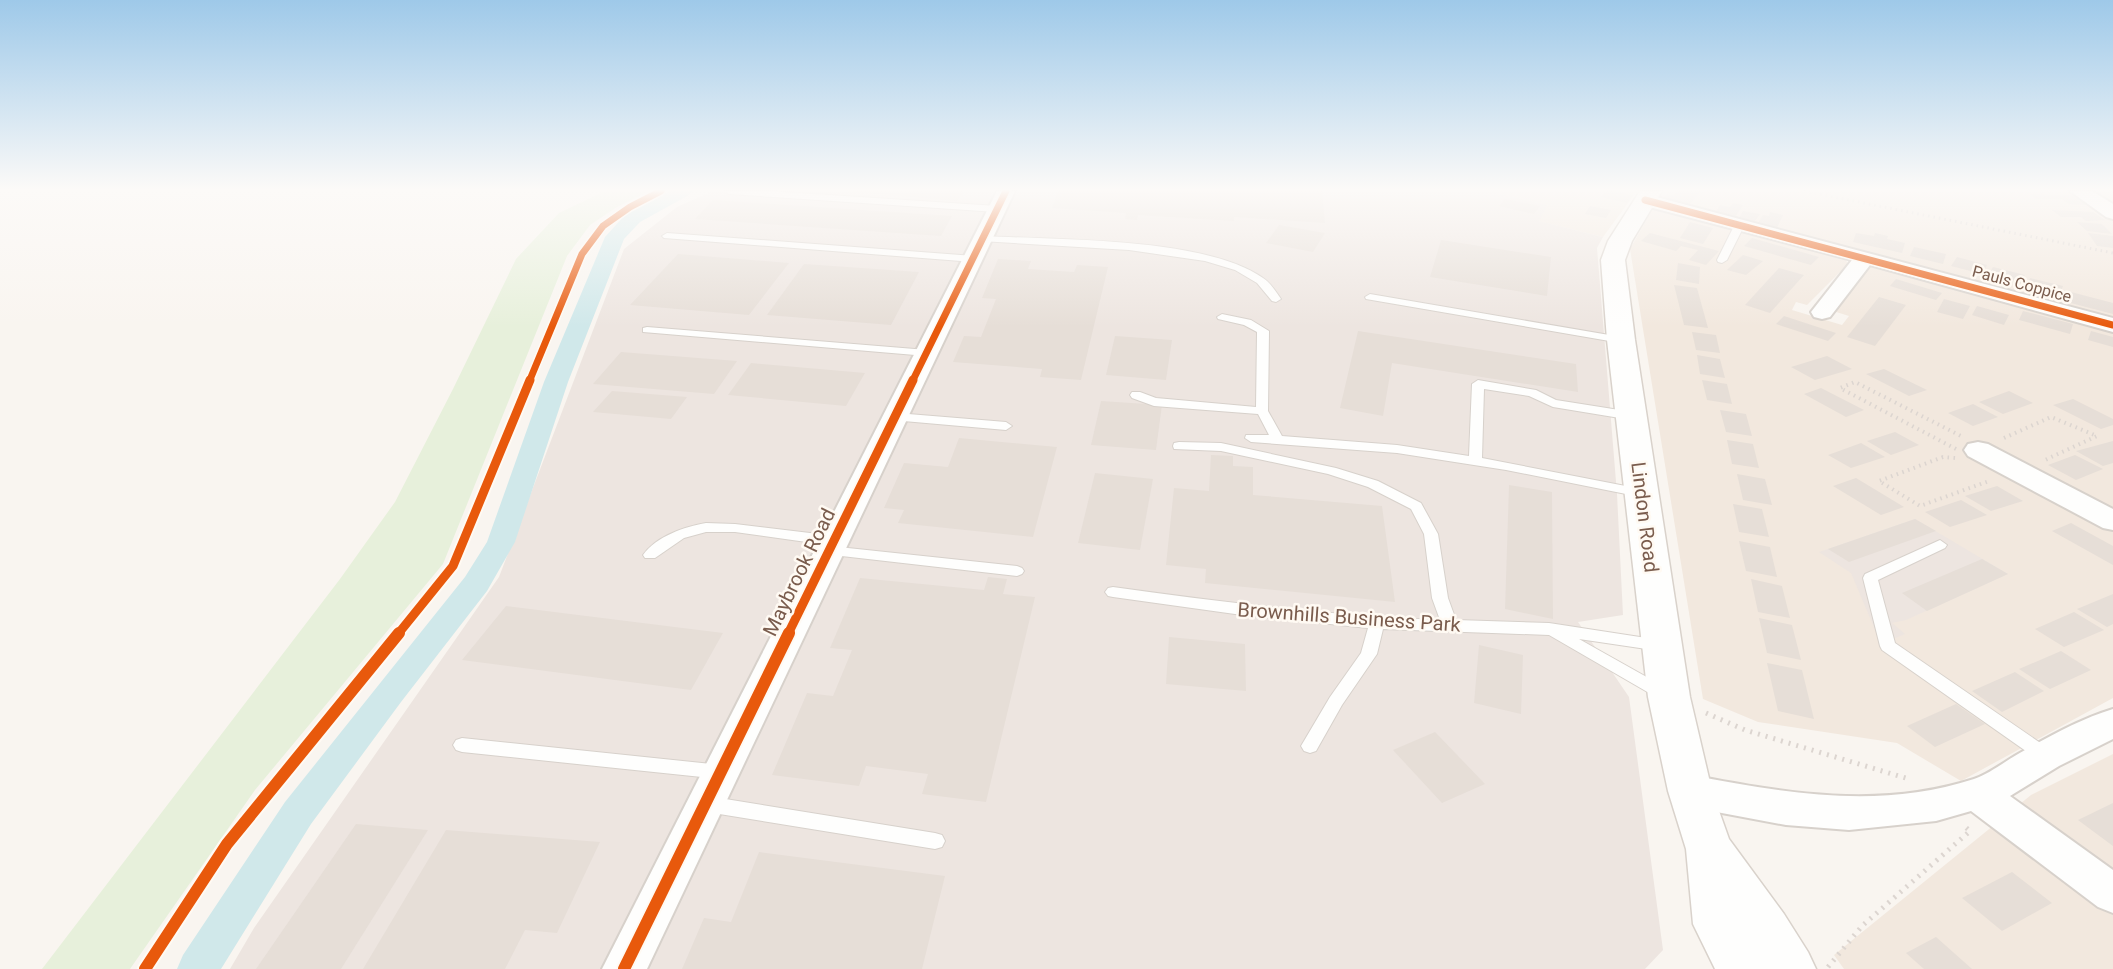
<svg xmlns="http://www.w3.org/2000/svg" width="2113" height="969" viewBox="0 0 2113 969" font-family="Roboto,sans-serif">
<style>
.residential{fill:#f2e8de}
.industrial{fill:#ede5e0}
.green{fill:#e7f0db}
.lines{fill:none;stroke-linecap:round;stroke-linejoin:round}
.canal{fill:#d0e8ea;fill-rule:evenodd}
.building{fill:#e6ded7}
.lane-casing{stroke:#d7d1cb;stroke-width:2}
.street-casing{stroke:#d7d1cb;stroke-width:4}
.secondary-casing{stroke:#d9d2cb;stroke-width:3}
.path-far2{stroke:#dcd5d0;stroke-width:3;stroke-dasharray:1.5 4;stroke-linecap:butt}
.path-far1{stroke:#dcd5d0;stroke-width:4;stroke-dasharray:1.5 4.5;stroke-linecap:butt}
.path{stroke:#dcd5d0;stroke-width:5;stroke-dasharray:2 6;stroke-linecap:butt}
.lane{fill:#fefefd;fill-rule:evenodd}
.street{fill:#fefefd;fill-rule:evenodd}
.secondary{fill:#fefefd;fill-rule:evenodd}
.cycleway-far2-casing{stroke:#fffaf3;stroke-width:10}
.cycleway-far1-casing{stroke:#fffaf3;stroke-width:13}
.cycleway-casing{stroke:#fffaf3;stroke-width:16}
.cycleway-far2{stroke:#e8590c;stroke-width:7}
.cycleway-far1{stroke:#e8590c;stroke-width:9}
.cycleway{stroke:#e8590c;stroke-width:12}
.labels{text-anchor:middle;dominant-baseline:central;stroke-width:5;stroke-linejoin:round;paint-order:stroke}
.far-street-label{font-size:16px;fill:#7a5c4d;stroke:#fffaf3}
.street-label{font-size:20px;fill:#7a5c4d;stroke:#fffaf3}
</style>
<rect width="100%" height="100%" fill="#f9f5f0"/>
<g class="residential">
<polygon points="1488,191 1637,191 1603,237 1538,221 1548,205"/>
<polygon points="1664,191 2113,191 2113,321 1658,198"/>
<polygon points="1653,208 1845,258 1848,264 1807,305 1796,302 1792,310 1842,325 1849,316 1833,311 1869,267 1880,266 2113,330 2113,698 1961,781 1897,743 1758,722 1703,699 1630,249"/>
<polygon points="2113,754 2113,969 1844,969 1834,955 2031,795"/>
</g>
<g class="industrial">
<polygon points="713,191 1488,191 1548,205 1539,221 1603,237 1597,248 1617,494 1623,615 1578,622 1629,697 1663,950 1645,969 230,969 254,928 499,577 624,249 677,207"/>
<polygon points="1915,519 2008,574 1906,620 1892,623 1905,634 1881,644 1851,573 1819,552"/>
</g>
<polygon class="green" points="605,191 649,191 617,207 590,225 567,256 443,564 255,790 130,969 42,969 340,579 395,502 453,389 516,259 559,213"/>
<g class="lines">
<polygon class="canal" points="670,191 692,191 689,195 640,222 624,239 568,382 515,542 487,591 401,702 311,824 221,969 177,969 183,955 285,802 465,577 487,542 544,382 605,237 626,214"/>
</g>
<g class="building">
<polygon points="847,191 964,191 957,201"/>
<polygon points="1058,191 1322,191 1325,223 1234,217 1234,221 1138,215 1137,220 1125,219 1126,213 1052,208"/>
<polygon points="1606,191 1613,191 1633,195 1627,203 1601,197"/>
<polygon points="1677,191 1701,191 1689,205 1662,199 1667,194 1673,195"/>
<polygon points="2029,194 2072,195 2087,205 2069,204 2062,199 2036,199"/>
<polygon points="1505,199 1540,206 1534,214 1499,206"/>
<polygon points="713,200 952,216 941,236 695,219"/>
<polygon points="1733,203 1743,205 1736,216 1716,212 1720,205 1730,207"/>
<polygon points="1590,206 1611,210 1606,218 1585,214"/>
<polygon points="2052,210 2093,212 2105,220 2086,221 2081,217 2061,217"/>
<polygon points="1743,211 1760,214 1755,221 1739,218"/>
<polygon points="1770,212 1783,215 1777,228 1758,223 1763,215 1769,216"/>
<polygon points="1690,222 1713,228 1703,244 1680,238"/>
<polygon points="2077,222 2102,224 2112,234 2087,231"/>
<polygon points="1279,225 1325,233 1313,252 1266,243"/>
<polygon points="1650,233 1719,251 1706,265 1689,260 1698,250 1681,246 1676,251 1641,241"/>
<polygon points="1856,233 1874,236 1875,233 1888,236 1887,239 1905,243 1902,253 1853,242"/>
<polygon points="2088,233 2113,236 2113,248 2097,246"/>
<polygon points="1752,238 1819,257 1811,265 1744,246"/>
<polygon points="1441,240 1551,257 1547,296 1430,277"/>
<polygon points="1914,247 1946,254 1943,264 1910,256"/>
<polygon points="678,254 789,263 749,315 630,305"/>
<polygon points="1743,255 1763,261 1746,275 1727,270"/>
<polygon points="1957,257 1987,265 1982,274 1951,266"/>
<polygon points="998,259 1031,261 1028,269 1074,272 1077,265 1108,267 1081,380 1040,377 1042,369 953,362 964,336 981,337 996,299 982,298"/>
<polygon points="1678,263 1700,267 1699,284 1676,280"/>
<polygon points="804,264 919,272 891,325 767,315"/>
<polygon points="1993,267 2025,275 2020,284 1988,276"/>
<polygon points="1779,268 1804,275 1770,313 1745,305"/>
<polygon points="2030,278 2063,286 2059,297 2026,289"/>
<polygon points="1896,279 1942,293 1936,300 1890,286"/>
<polygon points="1674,285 1697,288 1708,328 1684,325"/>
<polygon points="2071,292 2113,303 2113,314 2067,302"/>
<polygon points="1879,297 1906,305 1875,346 1847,337"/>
<polygon points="1944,299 1970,306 1963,319 1937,312"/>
<polygon points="1977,306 2009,315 2004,325 1972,315"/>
<polygon points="2023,311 2073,324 2070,334 2019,320"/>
<polygon points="1784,316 1836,333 1828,341 1776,324"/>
<polygon points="1358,331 1576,364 1578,392 1392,363 1383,416 1340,408"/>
<polygon points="2091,331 2113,337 2113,347 2088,340"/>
<polygon points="1692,332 1716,335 1720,353 1696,350"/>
<polygon points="1115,336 1172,340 1166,380 1106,375"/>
<polygon points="621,352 737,361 714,394 593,384"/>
<polygon points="1697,355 1720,359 1725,378 1700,374"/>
<polygon points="1827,356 1852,369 1815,380 1791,367"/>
<polygon points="751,363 865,373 846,406 728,395"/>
<polygon points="1884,369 1927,390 1909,396 1866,374"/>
<polygon points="1702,380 1727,384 1732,404 1707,400"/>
<polygon points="1821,388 1864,410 1846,417 1804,394"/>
<polygon points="612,391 687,397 671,419 593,412"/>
<polygon points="2009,391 2033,403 2003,414 1979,402"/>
<polygon points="2073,399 2113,419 2113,425 2101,429 2053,405"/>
<polygon points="1101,401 1162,405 1156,450 1091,445"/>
<polygon points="1973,404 1998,417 1973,426 1948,413"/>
<polygon points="1720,410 1746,414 1752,436 1726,432"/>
<polygon points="1895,432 1919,445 1891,455 1867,441"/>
<polygon points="959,438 1057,447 1033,537 898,523 904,510 884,508 904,463 948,467"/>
<polygon points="1727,440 1753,444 1759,468 1732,464"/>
<polygon points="2113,441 2113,463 2103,466 2076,451"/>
<polygon points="1861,443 1885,457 1851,468 1828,455"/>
<polygon points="1211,455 1233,456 1233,466 1253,467 1253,495 1382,506 1395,602 1205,583 1206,569 1166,565 1174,488 1209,491"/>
<polygon points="2075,455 2103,469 2076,480 2048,465"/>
<polygon points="1095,473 1153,479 1140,550 1078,543"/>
<polygon points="1737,474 1765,479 1772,505 1743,500"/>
<polygon points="1856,478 1904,507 1881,515 1833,486"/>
<polygon points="1509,485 1552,492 1553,619 1505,609"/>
<polygon points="1997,486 2023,501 1991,511 1965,496"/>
<polygon points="1961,500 1987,515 1950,527 1925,512"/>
<polygon points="1733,504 1762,509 1769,537 1739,532"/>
<polygon points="1915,519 1936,531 1849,562 1828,549"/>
<polygon points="2071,523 2113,546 2113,565 2052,531"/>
<polygon points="1739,541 1770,547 1777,577 1746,571"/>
<polygon points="1982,559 2008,574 1927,611 1902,593"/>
<polygon points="988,577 1007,579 1003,594 1035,597 986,802 922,794 928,774 866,766 859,786 772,775 807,693 833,696 852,650 830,648 860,578 984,590"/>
<polygon points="1751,579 1782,586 1790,618 1758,612"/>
<polygon points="2113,594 2113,624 2107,627 2077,609"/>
<polygon points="506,606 723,633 691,690 462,660"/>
<polygon points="2074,612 2104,630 2064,647 2035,629"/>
<polygon points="1759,618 1792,625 1801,660 1767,653"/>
<polygon points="1169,637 1245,644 1246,691 1166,684"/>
<polygon points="1479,645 1523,655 1521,714 1474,703"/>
<polygon points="2061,651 2091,670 2050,689 2019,669"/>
<polygon points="1767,663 1802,670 1814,719 1778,711"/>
<polygon points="2015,672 2044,691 2002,712 1972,691"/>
<polygon points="1956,704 1985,724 1935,747 1907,726"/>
<polygon points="1435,732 1485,784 1442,803 1393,750"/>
<polygon points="2113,803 2113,846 2078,820"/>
<polygon points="356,824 428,830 341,969 256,969"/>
<polygon points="446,830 600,842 557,933 525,930 505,969 363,969"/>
<polygon points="759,852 945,876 922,969 682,969 704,918 731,922"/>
<polygon points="2012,872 2052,903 2002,931 1962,898"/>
<polygon points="1936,937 1972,969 1924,969 1906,953"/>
</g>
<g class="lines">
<g class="lane-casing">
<g id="lane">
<polygon points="725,191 768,191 997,206 1002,209 997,212 729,194"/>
<polygon points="1740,221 1745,224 1727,260 1722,263 1718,262 1717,260 1735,224"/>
<polygon points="667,233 974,256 979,259 974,262 664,238 662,236"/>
<path d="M984,236c72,4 221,1 279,42 8,5 13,14 18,21l-5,3 -4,-1 -15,-18 -22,-13 -30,-9 -76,-11 -148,-9 -2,-2z"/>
<polygon points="1370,294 1621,337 1627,340 1621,343 1366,299 1365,297"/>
<polygon points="1222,314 1251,320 1269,331 1268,411 1282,436 1397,445 1469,456 1472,384 1478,380 1536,390 1556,400 1632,412 1638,416 1632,420 1553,407 1529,396 1484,389 1482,458 1641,489 1648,493 1641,497 1506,470 1397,453 1251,442 1245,438 1246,435 1269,435 1258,414 1154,406 1132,398 1130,395 1132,392 1140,392 1156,398 1256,407 1257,332 1244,325 1218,319 1217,317"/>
<polygon points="647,327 927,350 933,353 927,356 643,332 643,328"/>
<polygon points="896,413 1006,422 1012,426 1006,430 892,420 890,417 892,414"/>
<path d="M1179,442l42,1 115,25 42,13 43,22 17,31 10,64 8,22 93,3 117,18 2,4 -2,4 -6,2 -81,-12 89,50 2,4 -2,4 -6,2 -6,-2 -107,-62 -166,-6 -6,25 -35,51 -26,46 -6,2 -6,-2 -3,-5 3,-5 26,-44 31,-44 7,-25 -133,-14 -122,-17 -5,-1 -3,-4 3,-4 5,-1c109,15 217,29 327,33l-8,-22 -8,-64 -13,-25 -43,-22 -40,-13 -107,-23 -47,-2 -1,-3 1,-3z"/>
<path d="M706,523l29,1 100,12 7,5 -7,5 -100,-14h-29l-22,6 -29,20h-10l-2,-3c14,-19 41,-28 63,-32z"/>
<polygon points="1940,540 1947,545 1945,548 1878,580 1895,643 2052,751 2055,756 2052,761 2046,763 2040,761 1882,650 1880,646 1863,578 1865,574"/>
<polygon points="829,546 1017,566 1022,568 1024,571 1022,574 1017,576 824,554 822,551"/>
<polygon points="462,738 721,765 727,767 730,772 727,777 721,779 462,752 456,750 453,745 456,740"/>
<polygon points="707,796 935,833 942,835 945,841 942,847 935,849 707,812 700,809 698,804 700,799"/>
</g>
</g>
<g class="street-casing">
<g id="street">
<polygon points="997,191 1015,191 647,969 602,969"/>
<polygon points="2070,191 2092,191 2113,204 2113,219 2106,217"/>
<polygon points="1645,194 2113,318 2113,332 1870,265 1830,317 1822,319 1814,317 1811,312 1852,260 1638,204 1635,200 1638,196"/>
<polygon points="1978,442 1988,444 2113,509 2113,530 2103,528 1968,456 1964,450 1968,444"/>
<path d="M2113,709v30l-54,27 -49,30 103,74v43l-15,-6 -127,-96 -35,10 -87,9 -63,-5 -96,-18 -14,-5 -5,-11 5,-11 14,-5c97,18 188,35 284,4 15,-5 30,-17 44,-25 30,-17 62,-35 95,-45z"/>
</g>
</g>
<g class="secondary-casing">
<polygon id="secondary" points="1640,191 1662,191 1632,241 1625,260 1635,340 1690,697 1712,791 1729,839 1784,914 1808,952 1816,969 1715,969 1693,924 1686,849 1668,791 1648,697 1607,340 1601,260 1608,241"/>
</g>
<polyline class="path-far2" points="1804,191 2113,253"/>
<g class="path-far1">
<polyline points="2004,438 2051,417 2097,436 2045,460"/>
<polyline points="1956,449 1840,388 1855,382 1961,436"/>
<polyline points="1955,458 1943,457 1879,481 1920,506 1989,481"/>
</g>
<g class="path">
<polyline points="1706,713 1745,730 1909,779"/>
<polyline points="1828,967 1862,926 1970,831 1963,825"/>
</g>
<use href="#lane" class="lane"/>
<use href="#street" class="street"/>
<use href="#secondary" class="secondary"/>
<g class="cycleway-far2-casing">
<g id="cycleway-far2">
<polyline points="1645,200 2113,325"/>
<polyline points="529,382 582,254 603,226 630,207 661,191"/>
<polyline points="912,382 1006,191"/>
</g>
</g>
<g class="cycleway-far1-casing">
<g id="cycleway-far1">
<polyline points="398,634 453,566 530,380"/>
<polyline points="788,634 913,380"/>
</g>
</g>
<g class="cycleway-casing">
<g id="cycleway">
<polyline points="145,969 227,844 399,633"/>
<polyline points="624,969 789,633"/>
</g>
</g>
<use href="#cycleway-far2" class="cycleway-far2"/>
<use href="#cycleway-far1" class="cycleway-far1"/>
<use href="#cycleway" class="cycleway"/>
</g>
<linearGradient id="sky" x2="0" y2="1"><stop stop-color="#9ec9e9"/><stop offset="0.58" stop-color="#fcfaf8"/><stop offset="1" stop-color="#fcfaf8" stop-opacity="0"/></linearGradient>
<rect width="2113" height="327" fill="url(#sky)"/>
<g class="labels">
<g class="far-street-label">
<text transform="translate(2022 284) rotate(15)">Pauls Coppice</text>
</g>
<g class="street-label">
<text transform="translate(1645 517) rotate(83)">Lindon Road</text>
<text transform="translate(799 572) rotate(-64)">Maybrook Road</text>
<text transform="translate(1349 617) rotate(4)">Brownhills Business Park</text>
</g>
</g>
</svg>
